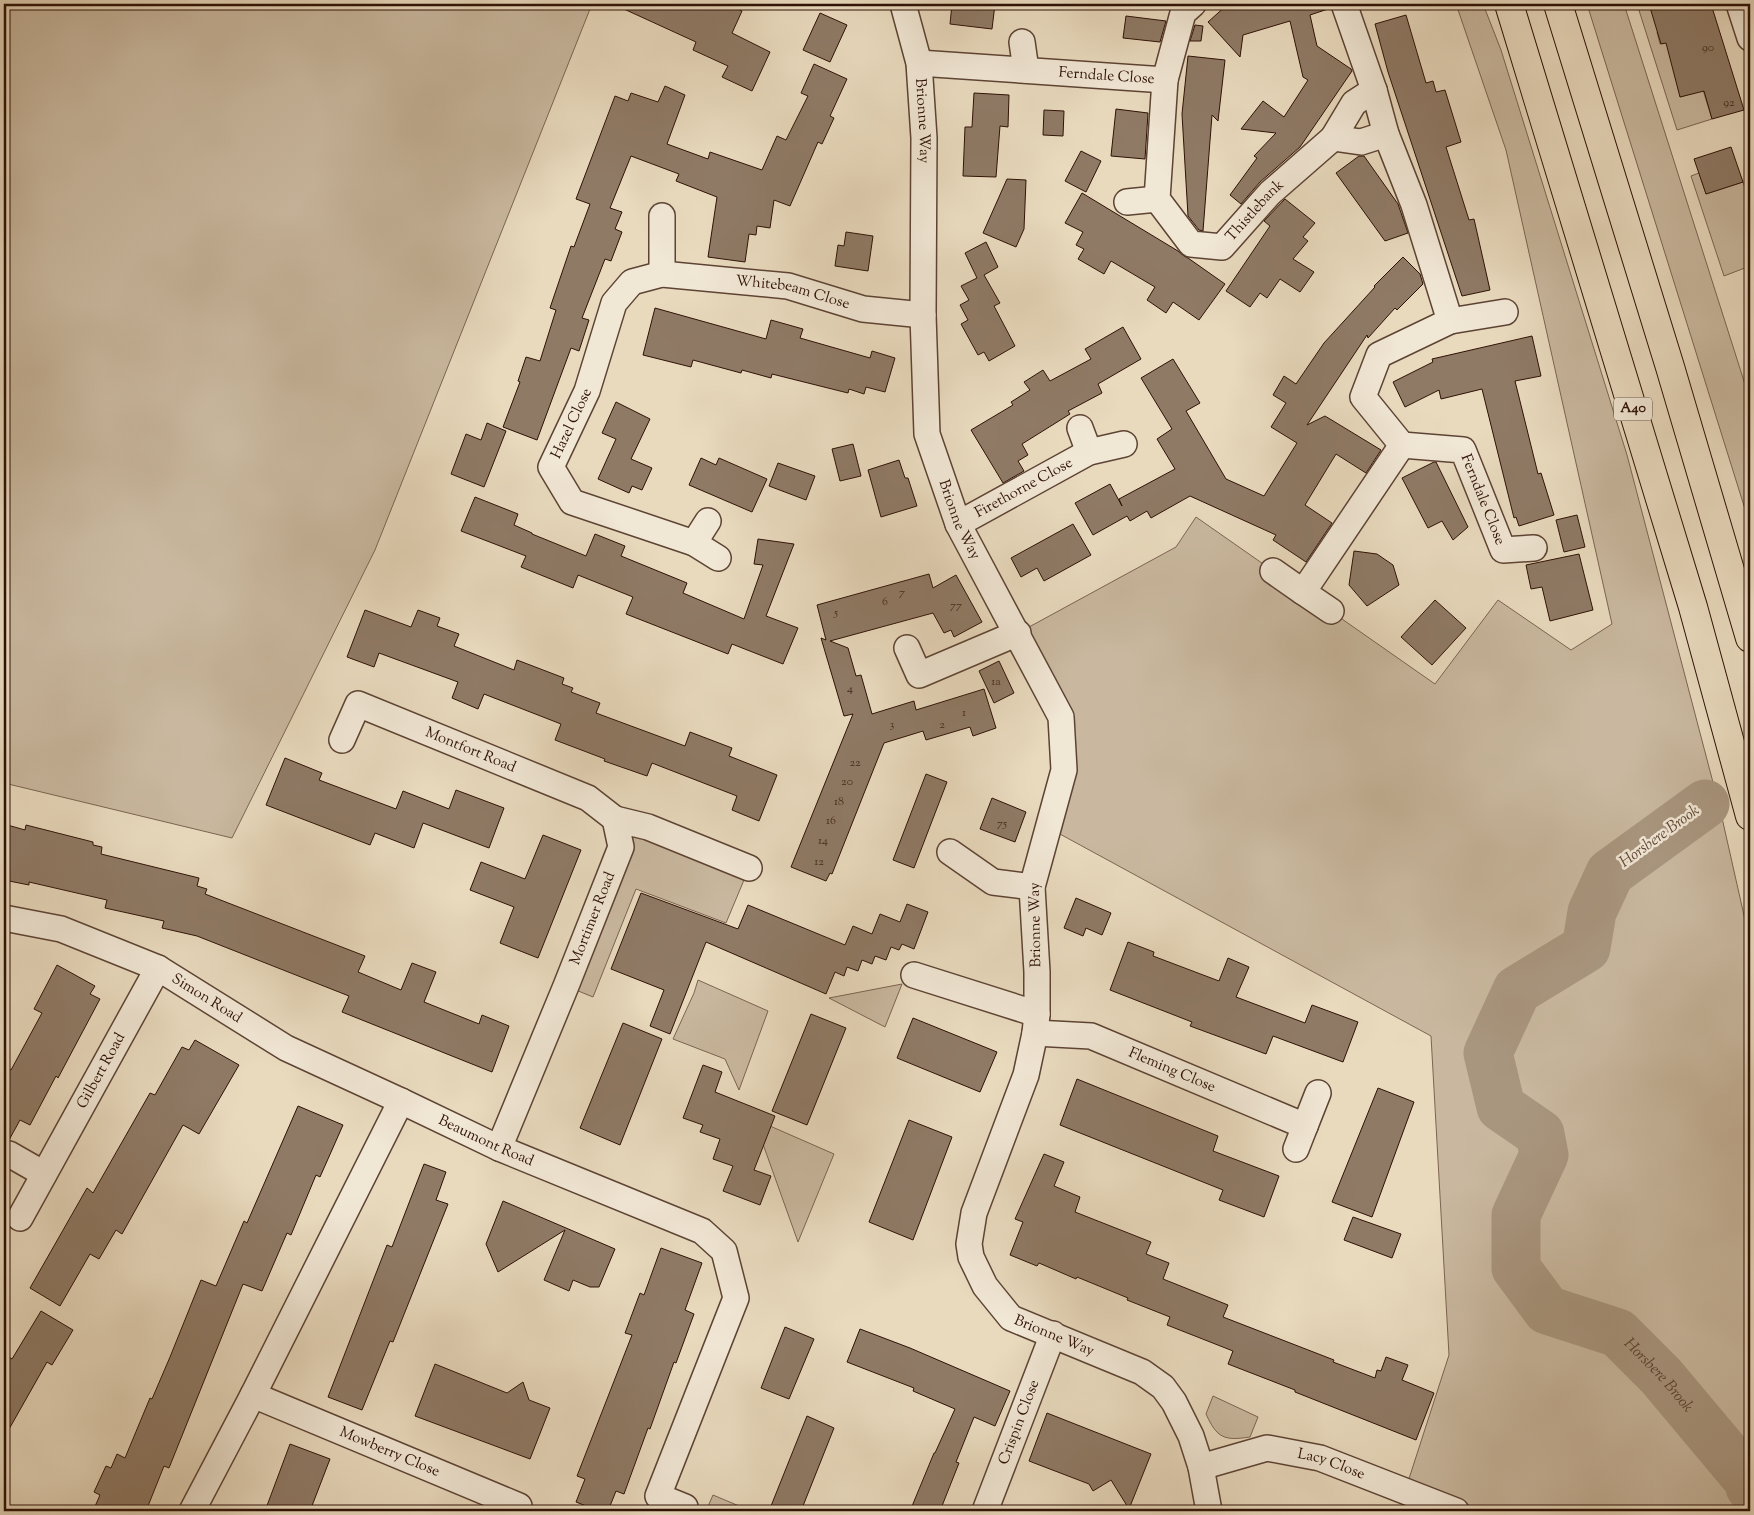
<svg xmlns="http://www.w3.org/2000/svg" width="1754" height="1515" viewBox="0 0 1754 1515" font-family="'Sorts Mill Goudy',serif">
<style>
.green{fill:#c9b89f;stroke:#7c6452}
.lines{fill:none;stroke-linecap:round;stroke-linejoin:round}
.river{stroke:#a9967f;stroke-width:49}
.building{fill:#8f7a66;stroke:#2e1106}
.street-casing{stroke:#5d4334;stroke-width:28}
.highway-casing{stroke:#2e1106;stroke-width:30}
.street{stroke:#f1e7d5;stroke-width:25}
.highway{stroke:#e9dabe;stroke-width:28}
.labels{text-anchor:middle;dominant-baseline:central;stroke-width:5;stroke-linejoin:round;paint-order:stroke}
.number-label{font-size:12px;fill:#462b1e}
.shield{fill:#f1e7d5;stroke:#685144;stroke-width:1}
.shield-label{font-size:14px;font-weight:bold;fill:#2e1106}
.street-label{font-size:15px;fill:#2e1106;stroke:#f1e7d5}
.water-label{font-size:16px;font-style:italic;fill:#5f4636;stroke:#f1e7d5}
</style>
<rect width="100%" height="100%" fill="#e9dabe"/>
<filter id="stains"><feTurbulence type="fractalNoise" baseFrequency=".004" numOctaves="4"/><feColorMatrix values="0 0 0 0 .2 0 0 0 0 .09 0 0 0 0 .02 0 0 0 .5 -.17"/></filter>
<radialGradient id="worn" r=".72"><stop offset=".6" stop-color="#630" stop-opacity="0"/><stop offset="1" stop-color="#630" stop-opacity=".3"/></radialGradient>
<g class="green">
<polygon points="4,4 592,4 375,550 232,838 4,783"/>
<polygon points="1456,4 1483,4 1501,50 1627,455 1720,809 1750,942 1750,1511 1456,1511 1405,1491 1449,1355 1431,1036 1047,827 1061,717 1018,633 1176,547 1196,517 1435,684 1498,600 1571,650 1612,624 1506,150"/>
<polygon points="1587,4 1624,4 1750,400 1750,525"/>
<polygon points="1637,4 1649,4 1650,6 1659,4 1675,4 1682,25 1657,32 1660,44 1687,36 1680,97 1703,90 1712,119 1677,130"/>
<polygon points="1699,173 1706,194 1743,182 1746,191 1750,190 1750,266 1724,276 1691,176"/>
<polygon points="615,819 749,868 726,923 636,889 593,997 566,986 621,847"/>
<polygon points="698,980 768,1011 739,1090 725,1059 673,1039 694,993"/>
<polygon points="902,984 885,1027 829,998"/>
<polygon points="754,1119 834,1154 798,1242"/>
<path d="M1213,1396l45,21 -8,20c-26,4 -33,1 -44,-23z"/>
<polygon points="713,1495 751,1511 706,1511"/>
</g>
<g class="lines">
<path class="river" id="s1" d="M1705,804l-95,69 -18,39 -6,36 -69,42 -29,63 13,54 39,27 4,21 -28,60v53l31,42 71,23 43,43 88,105 1,6"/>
</g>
<g class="building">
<polygon points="613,4 727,4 742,11 732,33 770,52 752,91 722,77 728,66 693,50 696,42"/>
<polygon points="952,4 995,4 992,29 950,24"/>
<polygon points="1228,4 1327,4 1328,9 1310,15 1317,46 1351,69 1352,71 1300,147 1260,182 1241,204 1230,195 1257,158 1254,156 1276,133 1241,129 1263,101 1284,117 1308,80 1303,77 1290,21 1243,35 1240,57 1208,22"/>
<polygon points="1649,4 1711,4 1744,110 1712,119 1704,91 1680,97 1666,43 1661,44"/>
<polygon points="820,13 847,25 830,62 803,50"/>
<polygon points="1406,15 1426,83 1433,81 1436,92 1445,90 1461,142 1446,147 1469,220 1474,219 1490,290 1462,296 1388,72 1375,24"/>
<polygon points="1126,16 1166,21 1160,42 1123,38"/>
<polygon points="1195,25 1203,26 1201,41 1190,41"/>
<polygon points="1188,56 1225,60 1218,121 1212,115 1203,231 1199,230 1188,216 1182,114"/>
<polygon points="814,64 847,79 830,116 834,118 822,144 818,142 790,206 774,200 770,228 757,226 756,235 749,234 745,262 708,257 717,197 676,181 679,174 631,156 610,208 622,212 615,229 622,232 611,261 605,259 582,318 589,320 579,351 571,348 537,440 503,427 520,382 518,381 526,357 540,361 556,310 550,308 571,246 574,247 590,204 576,199 615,96 628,101 631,93 658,102 665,86 685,95 667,144 708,159 710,152 762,170 777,136 786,140 808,96 801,93"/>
<polygon points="974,93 1009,95 1008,127 1000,126 996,177 963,176 965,127 972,127"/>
<polygon points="1116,109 1148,113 1145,159 1111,156"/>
<polygon points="1044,110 1064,111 1063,136 1043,135"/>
<polygon points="1731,147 1743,182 1706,194 1694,159"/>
<polygon points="1081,151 1101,161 1086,192 1065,181"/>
<polygon points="1359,156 1364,156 1398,204 1408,233 1385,241 1336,173"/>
<polygon points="1007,179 1026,180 1024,229 1016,247 983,233"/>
<polygon points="1082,193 1178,251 1184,256 1188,258 1225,284 1199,320 1173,302 1166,313 1147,300 1155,287 1111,261 1104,274 1078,259 1084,249 1076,245 1083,232 1065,223"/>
<polygon points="1285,199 1315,223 1303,237 1308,241 1293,259 1314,272 1300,292 1280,279 1267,298 1260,293 1250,307 1226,291 1270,226 1264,221"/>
<polygon points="846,232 873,236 868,271 835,266 838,245 844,246"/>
<polygon points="986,242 998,267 984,275 1000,303 994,306 1015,346 989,361 984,352 978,355 961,324 968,320 960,305 969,300 961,286 977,278 965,253"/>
<polygon points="1403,257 1420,274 1423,284 1397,310 1395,308 1368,338 1367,335 1307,425 1325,416 1381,450 1366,473 1336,454 1305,505 1332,523 1306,562 1273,540 1276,535 1190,496 1151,518 1147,511 1130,521 1127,516 1093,535 1075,503 1110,484 1122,506 1119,499 1175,469 1157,439 1172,429 1141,378 1173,359 1200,403 1186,411 1226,479 1264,496 1297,443 1271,427 1286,403 1273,395 1284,376 1296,384 1324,343 1375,287 1374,286"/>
<polygon points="655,308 766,339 771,320 803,329 800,338 870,358 872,351 895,358 885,392 866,387 864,394 849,389 848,393 772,374 771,378 742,370 741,373 693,360 691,367 643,355"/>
<polygon points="1123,327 1141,359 1098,384 1102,393 1068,411 1070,414 1022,444 1028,455 1018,461 1024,471 1003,483 971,430 1013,405 1011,402 1030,390 1024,382 1043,370 1050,381 1091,359 1085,349"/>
<polygon points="1532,336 1541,376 1515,381 1538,474 1541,473 1554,515 1519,526 1516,517 1514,518 1482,389 1441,399 1439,390 1405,407 1393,382 1433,362 1432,359"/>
<polygon points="616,402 650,419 631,459 652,468 642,490 632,486 629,493 598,479 616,439 602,433"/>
<polygon points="487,423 506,431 484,487 451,474 466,434 481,440"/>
<polygon points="853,444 861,476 840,481 832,449"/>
<polygon points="701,458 716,465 719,458 767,479 752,512 689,485"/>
<polygon points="899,460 905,478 908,478 917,506 881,517 868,470"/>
<polygon points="1434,462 1436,462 1468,527 1453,540 1442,521 1428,528 1402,478"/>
<polygon points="778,463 815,476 806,500 769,486"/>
<polygon points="475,497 518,514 514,525 532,533 532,534 586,556 595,534 625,546 621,556 687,583 683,593 744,619 763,565 754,564 758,539 794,544 766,616 798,628 783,664 732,644 728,654 626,614 633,597 578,575 573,588 521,567 526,556 461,531"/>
<polygon points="1577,515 1585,547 1564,552 1556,520"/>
<polygon points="1073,524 1091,555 1044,581 1037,568 1021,577 1011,558"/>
<polygon points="1354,551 1377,554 1393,565 1399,585 1367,606 1349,585"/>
<polygon points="1579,554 1593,610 1550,621 1542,587 1531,589 1526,565"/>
<polygon points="929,574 933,588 956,575 982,622 954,637 951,630 944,633 933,613 830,641 848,648 856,676 861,675 872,714 914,701 916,710 984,689 996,728 973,736 970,727 926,740 923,731 884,743 832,874 830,873 826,881 791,867 853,714 844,716 821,638 826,640 817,605"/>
<polygon points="1435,600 1466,628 1432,665 1401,637"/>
<polygon points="365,610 411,627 418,610 440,618 437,626 459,634 454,646 514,670 517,660 564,678 562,684 573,688 571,692 600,703 596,713 685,746 690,732 732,748 729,756 777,775 759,821 732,810 737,796 652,763 647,776 604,761 605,759 555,740 561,724 484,694 478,709 452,698 458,682 379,653 374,667 347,657"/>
<polygon points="999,661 1014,693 994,703 979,671"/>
<polygon points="285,758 322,773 319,780 396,809 403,791 449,809 456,790 504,808 489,848 423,823 414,848 375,833 370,845 266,805"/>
<polygon points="926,774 947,782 914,868 893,860"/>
<polygon points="992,798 1026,812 1015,842 980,829"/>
<polygon points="4,824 25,830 26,825 93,842 93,845 102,847 101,854 199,878 197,886 207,889 205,894 365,956 358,972 401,990 412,963 436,972 424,1002 479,1024 482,1015 509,1026 492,1072 342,1012 349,996 197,936 162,928 164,921 105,908 107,900 29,882 29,885 4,880"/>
<polygon points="543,835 581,850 538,958 500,943 514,907 470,890 481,862 525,879"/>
<polygon points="641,893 738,929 748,905 845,945 853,926 872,934 880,914 900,922 907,904 928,912 914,949 902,944 899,950 891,947 886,960 875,956 872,964 862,960 858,971 847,967 844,976 835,972 826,994 706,942 670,1034 650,1026 664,990 611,969"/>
<polygon points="1076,898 1111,913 1102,935 1086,928 1083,936 1064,928"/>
<polygon points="1128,942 1154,952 1153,956 1219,981 1228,958 1249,967 1236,997 1305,1023 1312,1005 1358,1022 1343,1062 1273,1036 1266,1054 1190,1026 1192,1022 1110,990"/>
<polygon points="57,965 95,986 90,994 100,999 58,1078 56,1076 30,1125 20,1120 9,1140 4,1141 4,1066 11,1070 42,1013 34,1009"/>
<polygon points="811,1014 846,1028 807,1125 772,1111"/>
<polygon points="913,1018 997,1052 980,1092 897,1058"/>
<polygon points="623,1023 662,1039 620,1145 580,1128"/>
<polygon points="195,1040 239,1065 199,1134 183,1125 122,1234 116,1230 99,1259 90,1254 60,1306 30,1288 87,1188 93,1193 150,1093 155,1095 182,1047 189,1050"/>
<polygon points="703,1065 722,1072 715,1092 775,1116 754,1170 771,1176 760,1205 723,1191 733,1166 713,1159 720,1139 700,1132 703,1125 683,1118"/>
<polygon points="1077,1079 1218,1136 1213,1151 1279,1176 1264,1217 1219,1200 1223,1190 1060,1125"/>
<polygon points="1378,1088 1414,1102 1372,1217 1332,1202"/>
<polygon points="298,1106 343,1125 320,1177 316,1175 291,1235 287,1233 262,1291 243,1284 169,1468 164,1466 146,1511 93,1511 100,1495 94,1492 106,1466 111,1468 117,1454 125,1458 150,1398 152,1399 170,1357 201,1280 216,1286 244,1221 247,1223"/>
<polygon points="909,1120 952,1137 913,1240 869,1222"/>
<polygon points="1044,1154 1064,1162 1054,1186 1080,1197 1075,1212 1151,1242 1146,1254 1169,1263 1163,1279 1228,1305 1223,1317 1334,1360 1333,1362 1375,1378 1377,1370 1381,1371 1386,1357 1408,1365 1402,1380 1434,1393 1416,1440 1295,1392 1295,1390 1228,1364 1233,1351 1167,1325 1170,1317 1127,1300 1128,1298 1077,1277 1076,1279 1039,1263 1037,1266 1010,1255 1023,1222 1015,1219"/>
<polygon points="424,1164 446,1172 436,1200 448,1204 393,1342 390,1341 362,1410 328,1397 387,1245 392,1247"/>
<polygon points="503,1201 615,1249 599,1287 590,1287 573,1280 569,1291 544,1280 565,1230 498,1272 486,1244"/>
<polygon points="1353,1217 1401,1234 1392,1258 1344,1240"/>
<polygon points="661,1248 702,1263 685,1310 694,1314 676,1363 674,1362 650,1429 648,1428 624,1494 616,1491 608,1511 599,1511 576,1502 585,1479 577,1476 632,1335 625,1333 640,1293 644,1295"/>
<polygon points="41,1311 73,1330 52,1365 47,1362 4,1438 4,1354 12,1359"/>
<polygon points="785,1327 814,1339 789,1399 761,1388"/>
<polygon points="860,1329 910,1348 1010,1391 995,1426 974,1417 956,1462 959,1463 940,1511 910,1511 934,1453 935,1453 955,1409 913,1391 914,1388 847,1362"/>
<polygon points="435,1364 507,1393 523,1382 529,1400 550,1408 530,1459 415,1416"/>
<polygon points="1047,1413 1151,1454 1129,1509 1111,1480 1093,1491 1089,1484 1029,1461"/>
<polygon points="807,1416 834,1428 801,1511 769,1511"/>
<polygon points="290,1444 330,1459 310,1511 265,1511"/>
</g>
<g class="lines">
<g class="street-casing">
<g id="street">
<path id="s2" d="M903,4l16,59 5,75 -1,177 4,119 31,90 103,193 3,53 -32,117 5,85v42l-2,19 -9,42 -52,138 -5,31 2,13 14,29 26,32 131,54 21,15 11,15 17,34 10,31 8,44"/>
<polyline points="1344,4 1374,90 1386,134 1414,205 1450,321 1505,312"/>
<polyline points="1739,4 1750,38"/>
<polyline points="1022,42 1026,70"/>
<path id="s3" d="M919,63l246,17 18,-67 10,-9"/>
<path id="s4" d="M1165,80l-8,119 34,45 31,3 48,-54 63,-55"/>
<polyline points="1374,90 1354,103 1333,138 1361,142 1386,134"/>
<polyline points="1127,202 1157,199"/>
<polyline points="662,274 662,216"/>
<path id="s5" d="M1450,321l-71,34 -16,42 39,48 61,5 40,100 31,-2"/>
<polyline points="1080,428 1089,452"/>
<path id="s6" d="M958,524l131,-72 35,-8"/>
<polyline points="694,543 708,521"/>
<path id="s7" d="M718,558l-24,-15 -122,-41 -21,-35 36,-76 27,-88 18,-21 30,-8 126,12 75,23 60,6"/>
<polyline points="1273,571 1303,592"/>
<polyline points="1331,611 1303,592 1402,445"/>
<polyline points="907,648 919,675 1018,633"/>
<path id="s8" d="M342,740l16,-36 230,94 27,21"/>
<polyline points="950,852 993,882 1032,887"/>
<path id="s9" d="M4,918l57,11 97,39 128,80 115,53 98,47 203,83 22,20 12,47 -78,198 27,11"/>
<polyline points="914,975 1037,1014"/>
<path id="s10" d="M1035,1033l56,3 214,90 13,-33"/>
<path id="s11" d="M499,1148l67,-162 55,-139 -6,-28 33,8 101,41"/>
<polyline points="1296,1149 1305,1126"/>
<polyline points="9,1154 44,1174"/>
<path id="s12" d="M20,1218l138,-250"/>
<path id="s13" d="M253,1395l266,111 -2,5"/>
<path id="s14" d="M1201,1467l66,-19 53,10 136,53"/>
<polyline points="192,1511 253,1395 401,1101"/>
<path id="s15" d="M985,1511l68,-177"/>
</g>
</g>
<g class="highway-casing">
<g id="highway">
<polyline points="1509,4 1693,607 1750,816"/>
<polyline points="1558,4 1670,367 1750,638"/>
</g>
</g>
<use href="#street" class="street"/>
<use href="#highway" class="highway"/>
</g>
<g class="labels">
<g class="number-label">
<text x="1708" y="48">90</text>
<text x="1729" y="103">92</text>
<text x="902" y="593">7</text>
<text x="885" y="602">6</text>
<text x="956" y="606">77</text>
<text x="836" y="613">5</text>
<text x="996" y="682">1a</text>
<text x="850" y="689">4</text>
<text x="964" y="713">1</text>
<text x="892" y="725">3</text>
<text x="942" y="725">2</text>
<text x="855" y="763">22</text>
<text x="847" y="782">20</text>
<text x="839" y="802">18</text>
<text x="831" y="821">16</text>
<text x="1002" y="824">75</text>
<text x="823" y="841">14</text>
<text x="819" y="862">12</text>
</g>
<rect class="shield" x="1614" y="397.5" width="38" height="23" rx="4"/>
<g class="shield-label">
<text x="1633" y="409">A40</text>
</g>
<g class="street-label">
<text stroke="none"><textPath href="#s3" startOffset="188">Ferndale Close</textPath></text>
<text stroke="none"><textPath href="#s2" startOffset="119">Brionne Way</textPath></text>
<text stroke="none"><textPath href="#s4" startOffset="256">Thistlebank</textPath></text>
<text stroke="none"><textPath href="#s7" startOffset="565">Whitebeam Close</textPath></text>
<text stroke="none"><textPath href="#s7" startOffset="246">Hazel Close</textPath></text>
<text stroke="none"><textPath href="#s6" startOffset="75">Firethorne Close</textPath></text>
<text stroke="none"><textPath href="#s5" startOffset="300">Ferndale Close</textPath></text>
<text stroke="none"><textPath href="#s2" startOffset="524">Brionne Way</textPath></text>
<text stroke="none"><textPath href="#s8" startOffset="161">Montfort Road</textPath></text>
<text stroke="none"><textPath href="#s11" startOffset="248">Mortimer Road</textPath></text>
<text transform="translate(1036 925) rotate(-91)">Brionne Way</text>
<text stroke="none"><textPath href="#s9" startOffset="220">Simon Road</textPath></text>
<text stroke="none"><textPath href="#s10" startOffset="144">Fleming Close</textPath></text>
<text stroke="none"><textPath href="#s12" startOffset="168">Gilbert Road</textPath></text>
<text stroke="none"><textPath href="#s9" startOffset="534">Beaumont Road</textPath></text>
<text stroke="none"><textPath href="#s2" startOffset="1422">Brionne Way</textPath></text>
<text stroke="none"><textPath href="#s15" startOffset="95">Crispin Close</textPath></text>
<text stroke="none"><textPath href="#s13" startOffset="148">Mowberry Close</textPath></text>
<text stroke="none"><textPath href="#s14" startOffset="135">Lacy Close</textPath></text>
</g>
<g class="water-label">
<text transform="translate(1660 837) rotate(-36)">Horsbere Brook</text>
<text stroke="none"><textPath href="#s1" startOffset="776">Horsbere Brook</textPath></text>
</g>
</g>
<rect width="1754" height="1515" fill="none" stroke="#e9dabe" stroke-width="20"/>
<rect x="5" y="5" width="1744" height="1505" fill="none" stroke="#2e1106" stroke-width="2.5"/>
<rect x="10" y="10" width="1734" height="1495" fill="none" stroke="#2e1106"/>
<rect width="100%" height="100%" filter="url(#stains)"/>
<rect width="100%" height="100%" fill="url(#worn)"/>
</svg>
